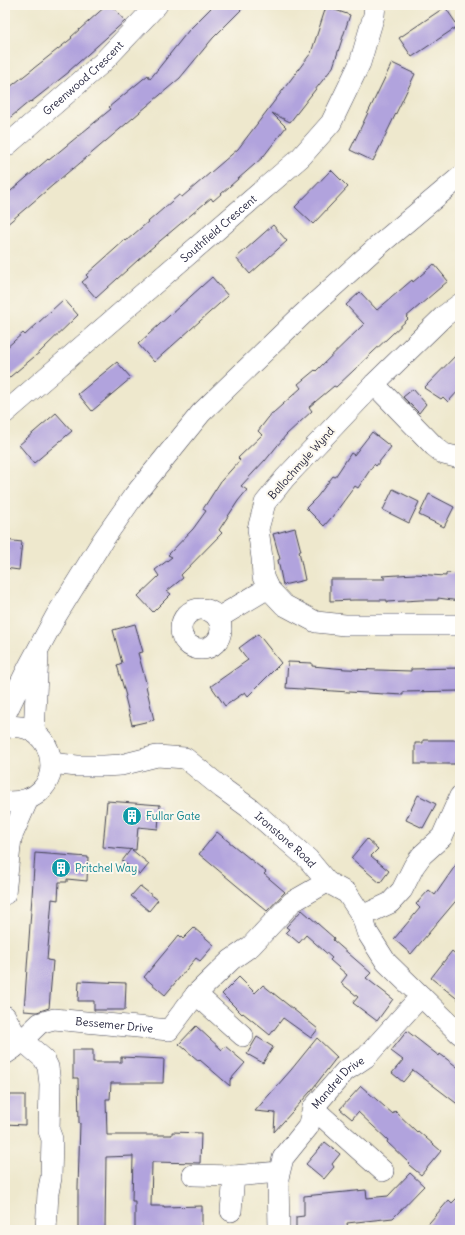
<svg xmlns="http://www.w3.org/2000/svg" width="465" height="1235" viewBox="0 0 465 1235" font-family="Delius,sans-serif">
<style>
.building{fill:#b1a3dd}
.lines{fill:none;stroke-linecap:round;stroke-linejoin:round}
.minor-casing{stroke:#414051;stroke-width:22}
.minor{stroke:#fff;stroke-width:21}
.labels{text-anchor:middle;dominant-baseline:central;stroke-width:4;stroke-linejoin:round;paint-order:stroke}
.street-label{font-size:11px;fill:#22223b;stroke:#fbf7ec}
.culture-label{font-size:11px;fill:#0d838f;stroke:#fbf7ec;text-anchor:start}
</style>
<rect width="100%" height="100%" fill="#fbf7ec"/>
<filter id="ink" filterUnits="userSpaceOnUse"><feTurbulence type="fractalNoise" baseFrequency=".025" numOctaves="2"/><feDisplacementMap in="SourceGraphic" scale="8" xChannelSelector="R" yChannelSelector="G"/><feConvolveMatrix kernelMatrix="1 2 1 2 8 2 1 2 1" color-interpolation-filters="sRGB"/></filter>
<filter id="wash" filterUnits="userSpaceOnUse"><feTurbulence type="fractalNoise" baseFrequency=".012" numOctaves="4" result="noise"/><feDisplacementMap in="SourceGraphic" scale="16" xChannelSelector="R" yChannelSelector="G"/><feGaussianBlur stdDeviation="0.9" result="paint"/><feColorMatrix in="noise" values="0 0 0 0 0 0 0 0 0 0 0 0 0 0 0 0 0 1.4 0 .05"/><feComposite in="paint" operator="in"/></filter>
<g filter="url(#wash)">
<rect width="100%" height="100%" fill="#eee8cd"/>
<g id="blocks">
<g class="building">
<polygon points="107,5 111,5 125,21 69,71 69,72 31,102 30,101 5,122 5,91 72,38 71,37"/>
<polygon points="214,5 246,5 213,38 180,78 73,169 73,168 5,226 5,196 48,159 49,160 111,109 109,107 148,75 150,79 189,30"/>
<polygon points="326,7 350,15 333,67 290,122 272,113 286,127 263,157 213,201 211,198 148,251 96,298 82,282 88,277 86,275 125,240 126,241 179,195 182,197 238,149 311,53"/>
<polygon points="445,7 458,26 412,57 399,38"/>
<polygon points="392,63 415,74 373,161 350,150"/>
<polygon points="331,170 348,187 313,224 295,207"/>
<polygon points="273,225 287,241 250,274 236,258"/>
<polygon points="434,264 448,281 406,317 408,319 336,387 334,386 309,407 312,411 286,435 265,461 265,460 241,486 247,490 238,501 219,530 222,533 181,575 183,578 167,591 171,594 153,612 138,596 159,576 155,570 172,557 168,555 193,529 206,511 203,509 221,481 240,460 238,458 262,435 258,431 272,413 273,413 301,388 298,384 315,370 316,371 364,324 346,305 360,292 377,310 412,280 413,282"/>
<polygon points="212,277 228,296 154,362 138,344"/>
<polygon points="64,299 78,315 40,352 5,381 5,349 23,333 25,335"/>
<polygon points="460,351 460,389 448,402 443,397 441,399 424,388"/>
<polygon points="117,362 131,378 92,411 78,394"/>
<polygon points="413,389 426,404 419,413 403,397"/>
<polygon points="56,413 72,431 34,463 19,445"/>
<polygon points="372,432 391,447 376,466 374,464 358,488 355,486 332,517 324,526 306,508 317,497 333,476 335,477 351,453 354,455"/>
<polygon points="393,489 419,502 409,523 383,510"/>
<polygon points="429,494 454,507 444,527 419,515"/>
<polygon points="295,528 301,551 299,551 305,580 283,585 278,560 280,559 273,534"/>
<polygon points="5,540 22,542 19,570 5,568"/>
<polygon points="446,573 460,574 460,601 438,598 438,600 421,600 387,602 387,600 354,600 330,601 330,579 386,579 382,576 415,574 446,576"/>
<polygon points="135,624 143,652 138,653 147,686 146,686 154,720 132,725 125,697 126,696 117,665 122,663 113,630"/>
<polygon points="258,634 281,663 248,696 245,692 225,706 211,686 248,660 239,648"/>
<polygon points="288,662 312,663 312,666 346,669 411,671 411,669 460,668 460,691 403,692 403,695 349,692 286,688"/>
<polygon points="423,740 460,740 460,764 415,764 415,743 423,743"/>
<polygon points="418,795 436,804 423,828 406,820"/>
<polygon points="107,801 160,805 158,829 138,827 136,850 103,847"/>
<polygon points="217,832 266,872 264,874 285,892 267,911 199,854"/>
<polygon points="367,839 378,849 371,856 389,871 380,883 351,858"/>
<polygon points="131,849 149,864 140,875 122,861"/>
<polygon points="35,853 88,857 87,881 67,879 67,882 59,882 58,900 52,899 47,960 53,961 49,1008 37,1012 24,1011"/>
<polygon points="460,859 460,896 411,954 394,939 420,908 416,904 429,890 435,895"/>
<polygon points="140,886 158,900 149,911 131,896"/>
<polygon points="302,910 334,938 333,940 371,973 366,978 393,999 377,1021 353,1003 358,997 341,983 347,975 330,960 332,958 306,935 299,943 286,932 289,929 286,927"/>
<polygon points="194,928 214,945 200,961 196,958 165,995 144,977 179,935 183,939"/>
<polygon points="452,951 460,958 460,1001 431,978"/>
<polygon points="239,977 255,993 263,985 318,1029 311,1038 283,1018 270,1035 243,1013 242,1014 222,994"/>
<polygon points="79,981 126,983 125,1010 94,1010 94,1001 78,1001"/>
<polygon points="196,1026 222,1050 225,1046 245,1063 230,1080 230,1086 200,1060 199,1061 179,1044"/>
<polygon points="407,1031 439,1056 440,1054 460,1069 460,1106 413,1070 403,1082 392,1073 403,1060 391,1051"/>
<polygon points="257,1037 273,1047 263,1063 247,1054"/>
<polygon points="317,1038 337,1057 310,1092 274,1132 275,1113 255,1111 291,1070"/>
<polygon points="73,1050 93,1050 93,1062 121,1062 121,1057 164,1059 163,1083 111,1083 110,1099 106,1099 107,1135 172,1135 172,1132 201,1133 200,1163 152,1162 151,1206 164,1206 164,1207 202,1206 202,1230 135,1230 135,1201 132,1201 133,1156 106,1157 105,1230 78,1230 78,1187 80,1123 79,1123 78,1078 73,1078"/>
<polygon points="361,1086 393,1114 395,1111 417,1132 418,1131 441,1151 421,1175 409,1165 410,1164 387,1142 388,1140 358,1112 352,1119 340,1109"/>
<polygon points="5,1095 25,1095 25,1125 5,1124"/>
<polygon points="325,1142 340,1154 332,1164 334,1167 324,1179 306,1164"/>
<polygon points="410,1173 424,1186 393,1218 347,1223 348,1230 296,1230 296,1217 304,1216 304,1196 366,1190 367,1198 388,1196"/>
<polygon points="460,1195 460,1223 454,1230 423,1230 449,1200 452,1203"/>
</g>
</g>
</g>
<g filter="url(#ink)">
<use href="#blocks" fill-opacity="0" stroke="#414051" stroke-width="1"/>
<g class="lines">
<g class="minor-casing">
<g id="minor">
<path id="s1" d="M5,147l97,-84 55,-58"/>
<polyline points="460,304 444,316 374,384 285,478 265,503 258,529 262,558 263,577 268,588 284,605 316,622 345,625 460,625"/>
<polyline points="374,384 434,446 444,454 460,458"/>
<path id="s2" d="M5,413l296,-256 30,-34 29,-60 14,-48 1,-10"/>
<circle cx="201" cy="629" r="20"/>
<polyline points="218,618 268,588"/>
<polyline points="5,715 28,668 56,616 103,540 133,497 201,413 301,316 378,246 460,177"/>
<path d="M5,728c53,-13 69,77 0,74"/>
<polyline points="34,732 38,656"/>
<path id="s3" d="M51,763l26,3h27l17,-1 36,-9 28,2 37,30 29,21 57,50 19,23 20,11 15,23 5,16 19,30 74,72"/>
<polyline points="5,894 11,838 28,799"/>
<polyline points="362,916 390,903 402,890 414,866 422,855 442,837 460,796"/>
<polyline points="196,994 231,960 251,946 292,902 327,882"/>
<polyline points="5,1016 15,1034 44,1059 48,1067 50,1084 49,1131 52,1139 51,1178 48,1193 46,1230"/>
<path id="s4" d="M5,1054l9,-6 26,-25 14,-4 115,11 27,-36 47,42"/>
<polyline points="313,1108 383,1171"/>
<polyline points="193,1175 234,1176 279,1172"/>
<polyline points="231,1211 234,1176"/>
<path id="s5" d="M279,1230l-1,-52 5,-20 25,-31 5,-19 32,-37 21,-14 55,-61"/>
</g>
</g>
<use href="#minor" class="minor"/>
</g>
</g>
<defs>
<g id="building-disc" transform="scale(1)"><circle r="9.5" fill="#0f9aa8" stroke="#fbf7ec"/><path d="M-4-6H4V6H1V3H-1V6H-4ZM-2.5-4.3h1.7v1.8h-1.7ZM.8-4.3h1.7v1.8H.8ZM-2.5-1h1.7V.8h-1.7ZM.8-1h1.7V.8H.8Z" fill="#fff"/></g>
</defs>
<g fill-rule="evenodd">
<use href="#building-disc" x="132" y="816"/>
<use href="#building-disc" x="61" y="868"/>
</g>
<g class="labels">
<g class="street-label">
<text stroke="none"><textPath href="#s1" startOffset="104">Greenwood Crescent</textPath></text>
<text stroke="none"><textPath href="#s2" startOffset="282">Southfield Crescent</textPath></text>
<text transform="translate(301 463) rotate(-48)">Ballochmyle Wynd</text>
<text stroke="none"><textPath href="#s3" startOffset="265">Ironstone Road</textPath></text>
<text stroke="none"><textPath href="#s4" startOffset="122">Bessemer Drive</textPath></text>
<text stroke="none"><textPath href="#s5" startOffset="168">Mandrel Drive</textPath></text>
</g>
<g class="culture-label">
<text x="146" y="816">Fullar Gate</text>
<text x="75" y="868">Pritchel Way</text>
</g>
</g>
<rect width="465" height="1235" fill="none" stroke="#fbf7ec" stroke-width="20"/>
</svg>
